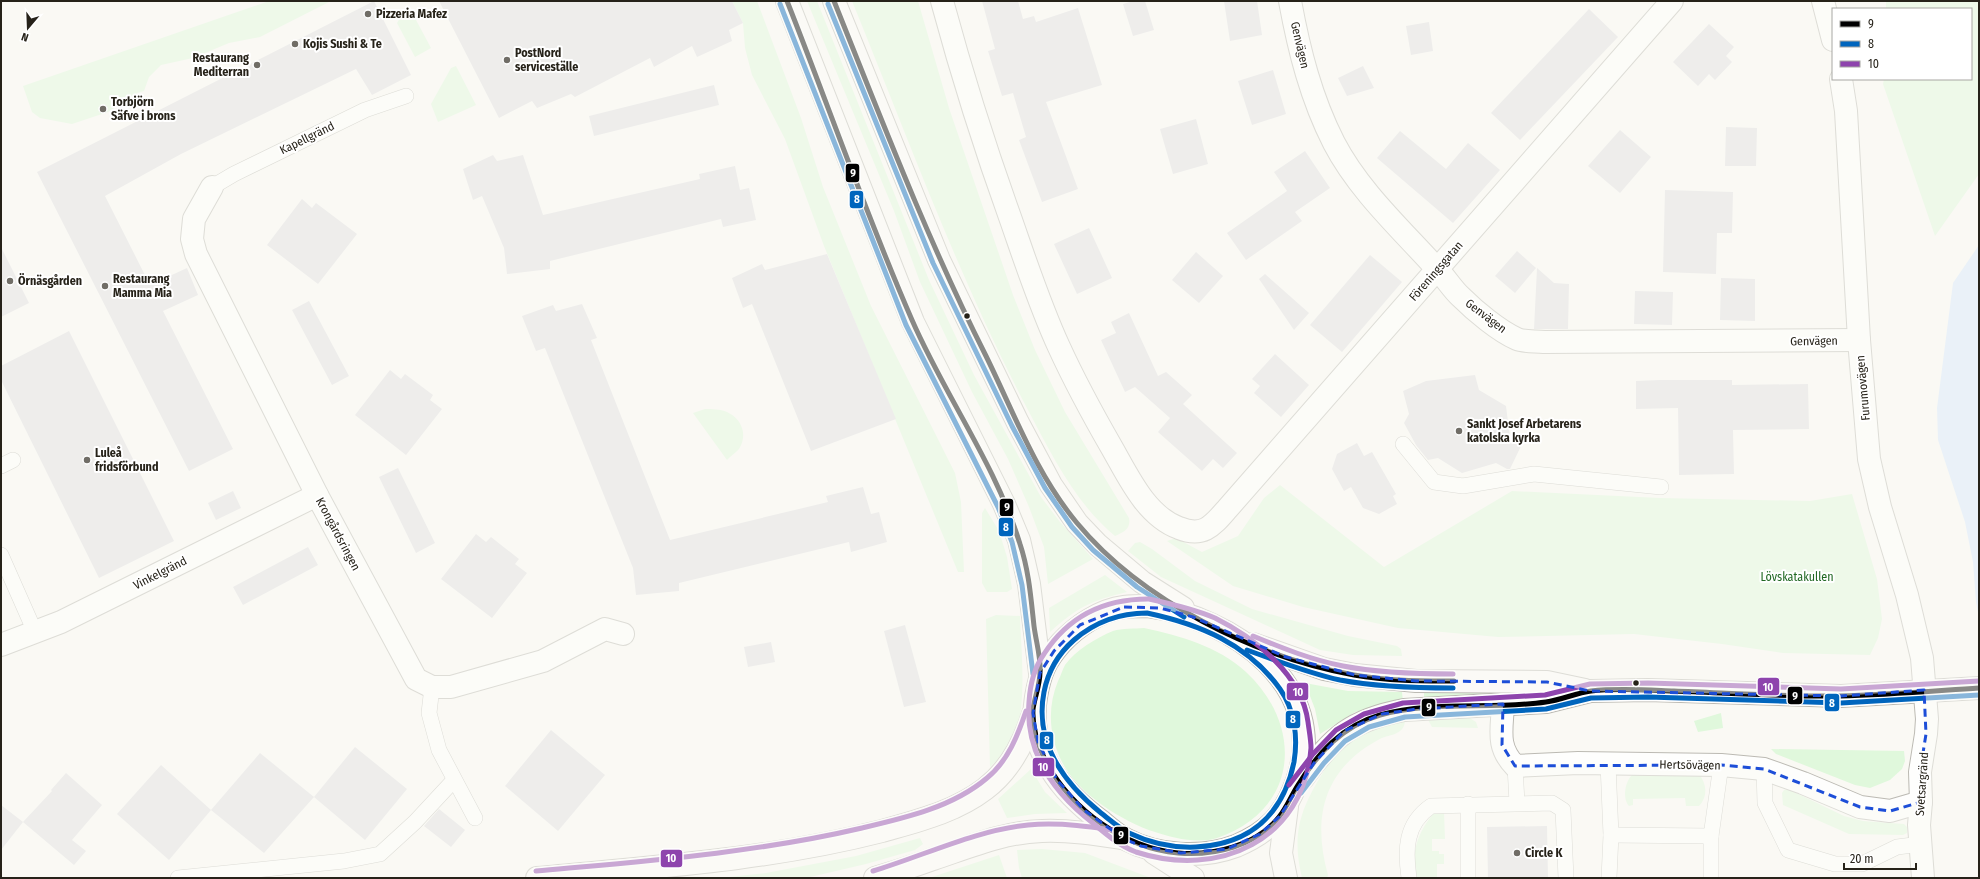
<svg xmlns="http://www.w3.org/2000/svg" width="1980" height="879" viewBox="0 0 1980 879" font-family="'Fira Sans Condensed',sans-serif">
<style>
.green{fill:#e0f8dc}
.water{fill:#d8e7fc}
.building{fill:#e0dee1}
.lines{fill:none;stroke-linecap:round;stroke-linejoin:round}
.lane-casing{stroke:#bcbab3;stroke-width:16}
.street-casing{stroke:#bcbab3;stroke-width:24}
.secondary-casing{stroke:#bcbab3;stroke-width:24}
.lane{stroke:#fefefd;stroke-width:15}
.street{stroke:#fefefd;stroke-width:22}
.secondary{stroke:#fcfaf8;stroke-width:22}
.bus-1-casing{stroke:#fff;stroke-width:8}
.bus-2-casing{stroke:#fff;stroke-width:8}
.bus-3-casing{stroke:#fff;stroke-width:8}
.bus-1{stroke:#000;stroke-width:5}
.bus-2{stroke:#0065bd;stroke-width:5}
.bus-3{stroke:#8e44ad;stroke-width:5}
.marked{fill:none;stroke:#1d4ed8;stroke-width:3;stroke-dasharray:8 5;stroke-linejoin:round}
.poi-dot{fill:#706d66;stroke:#fff;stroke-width:1.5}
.bus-dot{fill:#262219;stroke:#fff;stroke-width:1.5}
.labels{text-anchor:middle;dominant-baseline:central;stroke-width:4;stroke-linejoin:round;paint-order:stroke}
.poi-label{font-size:12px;font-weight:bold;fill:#262219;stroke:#fff;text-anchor:start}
.street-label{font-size:12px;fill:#262219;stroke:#fff}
.park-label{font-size:12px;fill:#216823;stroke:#fff}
.line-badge{stroke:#fff;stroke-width:1.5}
.badge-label{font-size:11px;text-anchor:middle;font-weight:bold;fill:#fff}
</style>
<rect width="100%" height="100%" fill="#faf9f4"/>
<g class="green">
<polygon points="269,1 331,1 260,37 229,43 193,58 161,65 149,77 144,91 137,93 108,112 72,124 40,118 32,112 23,86"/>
<polygon points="732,1 757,1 801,118 823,187 871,306 955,473 961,502 964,572 958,572 824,246 785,139 752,75 745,48 743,23"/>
<polygon points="807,1 817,1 929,280 974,375 1041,497 1060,522 1093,559 1048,584 1044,547 1029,507 1008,459 972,392 920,282 894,211"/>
<path d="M852,1h66l31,107 64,187 22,55 30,62 64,106c2,11 -5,14 -14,18 -40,-33 -63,-81 -87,-126 -69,-131 -120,-272 -176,-409z"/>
<polygon points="1886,1 1979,1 1979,174 1935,236 1883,84 1884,79 1971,79 1971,9 1886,9"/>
<polygon points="408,5 431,48 415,57 397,23"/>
<polygon points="456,66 476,105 438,122 431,104 451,68"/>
<path d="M705,409c7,0 15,0 22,3 15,7 21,23 12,37 -3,4 -9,7 -12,11l-34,-47z"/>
<polygon points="1280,485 1384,567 1512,491 1660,498 1810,501 1852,494 1877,579 1882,619 1878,638 1870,655 1783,653 1722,644 1634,634 1498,637 1398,628 1303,607 1233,586 1167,541 1176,538 1202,552 1238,536 1264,498"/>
<polygon points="985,508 999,531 1007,557 1012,589 1007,592 987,592 982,583 982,513"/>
<polygon points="1140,542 1152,549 1195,581 1252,609 1348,636 1397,646 1401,649 1402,656 1353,655 1320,650 1161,577 1128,551 1135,543"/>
<path d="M1105,575l22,17c-37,9 -49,15 -77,40l-1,-24z"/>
<path d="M996,615l24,1c1,35 10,108 -14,136 -5,6 -11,10 -16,15l-4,-148z"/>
<path d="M1144,628c36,8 74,18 102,44 59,55 52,139 -29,166 -19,6 -45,0 -62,-6 -32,-10 -78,-39 -93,-70 -13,-26 -15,-54 -4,-81 3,-5 4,-11 7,-16 11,-15 31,-27 48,-34 9,-3 22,-2 31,-3z"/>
<polygon points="1305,683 1348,691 1402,692 1403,702 1355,712 1320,734 1315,709"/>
<polygon points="1424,692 1559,692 1424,699"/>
<polygon points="1721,713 1723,728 1698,732 1694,721"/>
<polygon points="1465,715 1476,722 1478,728 1432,727 1426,716"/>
<path d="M1405,721c-1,15 -17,13 -27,19 -55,30 -66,78 -50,135l-1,3h-25c-5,-20 -7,-43 0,-63 6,-21 34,-69 54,-80 14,-8 33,-12 49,-14z"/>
<polygon points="1771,749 1904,751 1905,761 1902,769 1890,780 1870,788 1855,785 1776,754"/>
<polygon points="1031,769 1045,792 1067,813 1035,814 1007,818 998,799"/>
<path d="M1633,774h66c8,10 9,23 0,32h-13l-1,-8 -52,1v6l-4,1c-7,-8 -4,-25 4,-32z"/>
<polygon points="1788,789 1844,816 1863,821 1904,824 1907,827 1907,833 1903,835 1849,834 1783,805 1782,793 1784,790"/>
<path d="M1435,812h9l1,27h-13v12h7v3h5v10h-7v14h-20c-8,-23 2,-49 18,-66z"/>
<polygon points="920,838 923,844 915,850 866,864 806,878 719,878 766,873 856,856"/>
<polygon points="1042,849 1085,853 1151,878 1022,878 1019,868 1017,850"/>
<polygon points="999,855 1007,878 929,878"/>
</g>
<polygon class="water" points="1979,245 1979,618 1976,602 1973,562 1965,522 1938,440 1937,408 1953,283"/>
<g class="building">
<polygon points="374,1 411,75 372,95 356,69 181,154 105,196 150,285 187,268 198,295 163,311 233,449 189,471 37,172"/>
<polygon points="439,1 732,1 743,23 729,30 732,41 697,57 692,46 654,67 650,58 575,97 571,94 537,108 532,101 499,118"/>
<polygon points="982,1 1018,1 1023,19 1034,16 1036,22 1078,8 1102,85 1046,102 1078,189 1042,202 1019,140 1026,137 1013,93 1002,96 988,51 995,49"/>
<polygon points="1133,1 1145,1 1154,30 1133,36 1123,4"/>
<polygon points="1224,1 1257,1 1262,35 1230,41"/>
<polygon points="1589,9 1618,37 1520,140 1491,113"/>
<polygon points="1429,22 1433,51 1411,55 1406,26"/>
<polygon points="1709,24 1734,47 1726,56 1732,62 1715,80 1709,74 1698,86 1673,62"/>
<polygon points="1363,66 1374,88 1347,96 1338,78"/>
<polygon points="1273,70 1286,114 1252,125 1238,81"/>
<polygon points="714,85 719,105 594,136 589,116"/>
<polygon points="1196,119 1208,164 1173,174 1160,129"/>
<polygon points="1726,127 1757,128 1756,166 1725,166"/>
<polygon points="1620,130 1651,157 1620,193 1588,166"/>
<polygon points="1400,131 1446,169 1468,143 1500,170 1453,223 1377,158"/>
<polygon points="1305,151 1330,188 1295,212 1302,221 1246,260 1227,233 1287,191 1274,172"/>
<polygon points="493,155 497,161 523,155 543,215 700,179 699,174 735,166 740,190 749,188 756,220 723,227 721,219 550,261 550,269 507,274 504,248 482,196 473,200 463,169"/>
<polygon points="1665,190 1733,192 1732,233 1717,233 1716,274 1663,272"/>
<polygon points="302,199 312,208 316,203 357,234 318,284 267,245"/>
<polygon points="1089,228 1112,278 1077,294 1054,244"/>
<polygon points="1,247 29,303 1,317"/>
<polygon points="1517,251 1536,268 1515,293 1495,276"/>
<polygon points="1196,252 1223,276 1199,303 1172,280"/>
<polygon points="827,254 896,419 811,451 752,304 743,308 732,278 762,264 765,270"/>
<polygon points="1370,255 1402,282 1342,352 1310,325"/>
<polygon points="1537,268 1554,283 1569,284 1568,329 1534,329"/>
<polygon points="1265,274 1309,313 1294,330 1259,279"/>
<polygon points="1721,278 1755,279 1755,321 1720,320"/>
<polygon points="1635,291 1673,292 1672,325 1634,324"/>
<polygon points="309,301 349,376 332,385 292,310"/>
<polygon points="582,304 597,338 591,340 670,540 828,502 826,496 863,487 871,514 879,512 887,542 851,552 849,542 679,583 679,591 636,595 633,568 545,348 536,351 522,316 553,305 556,311"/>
<polygon points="1129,313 1158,376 1166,372 1192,395 1183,404 1237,453 1223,468 1213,459 1202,471 1158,432 1170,418 1135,387 1125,392 1101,340 1116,333 1111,322"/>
<polygon points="69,331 174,541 99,578 1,380 1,366"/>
<polygon points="1275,354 1309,385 1281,417 1254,393 1260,386 1252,379"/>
<polygon points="390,370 401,379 405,374 433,395 430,400 442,409 406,455 355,415"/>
<polygon points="1475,375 1479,390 1506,406 1510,438 1521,446 1510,469 1507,469 1496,463 1462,473 1438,458 1428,460 1416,445 1404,423 1409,414 1403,391 1426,381"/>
<polygon points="1660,380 1732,380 1732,385 1808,384 1809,429 1733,430 1734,474 1679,475 1678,408 1636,409 1636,381"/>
<polygon points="1357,443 1364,456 1372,452 1396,494 1393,496 1397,504 1379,514 1363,508 1351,487 1344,491 1332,469 1337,454"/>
<polygon points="398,468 435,543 416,553 379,477"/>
<polygon points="233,491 241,508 216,520 208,503"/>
<polygon points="476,534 486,542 491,537 519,559 515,564 527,573 492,618 441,579"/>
<polygon points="308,547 318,565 243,605 233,587"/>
<polygon points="905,625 926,702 904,707 884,631"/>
<polygon points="771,642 775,662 748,667 744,647"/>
<polygon points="551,730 605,775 558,831 505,786"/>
<polygon points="355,747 407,789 365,840 314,797"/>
<polygon points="260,753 314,797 264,853 211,810"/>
<polygon points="161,765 211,810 169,860 117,814"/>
<polygon points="66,773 102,805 72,840 86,851 74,865 23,822 52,791 51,790"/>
<polygon points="1,805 23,822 1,850"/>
<polygon points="439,809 465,830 451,847 424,826"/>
<polygon points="1547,826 1548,878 1488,878 1487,827"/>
</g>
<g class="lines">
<g class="lane-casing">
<g id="lane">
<polyline points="212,187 234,174 365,110 406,96"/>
<polyline points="1403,444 1434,482 1463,486 1534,474 1661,487"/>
<polyline points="1,466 13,460"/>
<polyline points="1,555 35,632"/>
<polyline points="432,687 429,713 439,750 475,818"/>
<polyline points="1608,764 1611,835 1609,878"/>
<polyline points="1515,766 1517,803"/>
<polyline points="1764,769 1765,803 1788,850 1835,864 1862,864 1897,847 1921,844"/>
<polyline points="1468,804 1468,878"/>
<polyline points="1611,835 1711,836 1721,765"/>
<polyline points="1711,836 1711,878"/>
<polyline points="178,878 344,861 380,854 415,822 454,780"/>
<path d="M1409,878c-4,-28 -4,-54 22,-72l121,-3 11,7 3,68"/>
</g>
</g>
<g class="street-casing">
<g id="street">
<path d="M942,1c20,74 43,147 69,219 15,43 29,86 48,127 16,35 34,68 53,101 16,28 34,68 67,80 25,10 34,-3 49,-20l444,-507"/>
<path d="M1290,1c9,49 21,97 44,142 25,48 67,86 103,126 9,9 15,20 24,28 14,14 38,34 56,42 7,3 18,2 27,3l315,-2"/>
<polyline points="1823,1 1833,40"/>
<polyline points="1841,79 1846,111 1859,340 1869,459 1880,507 1907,595 1922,658 1927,719 1926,734 1920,772 1921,802 1919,825 1923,878"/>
<polyline points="212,187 194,219 192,239 196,254 317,495 416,679 432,687 451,687 543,661 605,629 623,634"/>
<polyline points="1,645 61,622 317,495"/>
<path d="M1503,704c-1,26 -7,42 12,62l63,-3 143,2 43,4 39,14 57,24 30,4 31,-9"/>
</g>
</g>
<g class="secondary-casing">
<g id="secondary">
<polyline points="787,1 913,322 1004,504 1019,540 1029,584 1040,673"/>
<polyline points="834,1 939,260 1018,423 1051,485 1077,523 1098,545 1142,582 1183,608"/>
<path d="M1148,606c84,11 183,80 149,175 -12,34 -28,51 -61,65 -34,13 -79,10 -111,-7 -8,-4 -16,-11 -23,-17 -41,-30 -75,-72 -66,-125 4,-24 9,-36 25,-54 16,-17 39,-33 63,-36 8,-1 16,-1 24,-1z"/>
<polyline points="1253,644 1324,669 1355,675 1416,681 1547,682 1585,690"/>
<path d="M1303,778c31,-42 48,-58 101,-68l142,-8 44,-11 58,-1 193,6 138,-8"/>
<polyline points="1154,853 1193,878"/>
<path d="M537,878c116,-11 232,-18 345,-47 35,-10 73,-19 103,-42 25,-19 39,-46 48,-75"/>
<path d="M875,878c20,-6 39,-12 58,-19 36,-12 71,-27 109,-28 27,-1 53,3 79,7"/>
<polyline points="1286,878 1281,853 1287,807"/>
</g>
</g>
<use href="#lane" class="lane"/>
<use href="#street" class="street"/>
<use href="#secondary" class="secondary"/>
<g class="bus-1-casing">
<g id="bus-1">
<path d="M787,1c42,106 79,214 125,319 33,76 84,145 108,224 9,27 11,55 14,82 2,16 7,31 6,46 0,13 -5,24 -7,37 -1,17 5,37 13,53 26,48 78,86 132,91 36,3 78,-7 101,-36 8,-10 12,-21 19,-32 20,-32 44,-59 82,-70 53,-15 111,-5 166,-13 15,-2 30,-9 45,-11 27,-3 56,-1 83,0 55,2 111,6 166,5 47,-1 93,-5 139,-8"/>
<path d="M834,1c48,120 94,240 152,355 28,57 50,118 91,167 65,78 178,134 277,152 33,6 67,6 100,6"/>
</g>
</g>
<g class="bus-2-casing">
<g id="bus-2">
<polyline points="780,4 906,325 998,507 1012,542 1022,585 1033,674"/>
<polyline points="828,4 933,263 1012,426 1045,488 1072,527 1093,550 1137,587 1184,617"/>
<path d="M1147,613c52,11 101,31 133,76 15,21 18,49 14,73 -11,53 -44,82 -98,85 -23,1 -46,-4 -67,-14 -10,-5 -19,-13 -28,-20 -37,-30 -67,-70 -57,-121 4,-21 14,-38 30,-52 22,-19 45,-27 73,-27z"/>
<path d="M1247,650c31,11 61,23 93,30 37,7 75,8 113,8"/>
<polyline points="1301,793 1324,763 1345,741 1369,727 1405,717 1546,709 1591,698 1648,697 1841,703 1979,695"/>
</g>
</g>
<g class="bus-3-casing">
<g id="bus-3">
<path d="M1148,599c-44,0 -80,18 -104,55 -10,14 -14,31 -15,48 -4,52 26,92 65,122 13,11 26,22 42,28 83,27 168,-12 175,-104 0,-8 -2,-18 -3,-26 -6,-47 -53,-84 -93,-104 -21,-9 -43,-14 -66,-19"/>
<path d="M1253,636c29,12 59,24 90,30 36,7 73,8 110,8"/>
<polyline points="1289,785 1313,754 1336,730 1364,714 1403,703 1545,695 1590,684 1648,683 1841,689 1979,681"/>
<path d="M536,871c110,-10 219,-18 326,-43 43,-10 91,-21 125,-50 21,-17 31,-43 39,-67"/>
<path d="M873,871c50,-15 103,-41 155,-46 33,-3 65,2 97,7"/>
</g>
</g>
<use href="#bus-1" class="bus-1"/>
<use href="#bus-2" class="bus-2"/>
<use href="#bus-3" class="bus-3"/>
</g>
<path d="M0 0H1980V879H0ZM1124,607l36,1 33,9 93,40 69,18 61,6 131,1 43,9 251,5 83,-6 2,44 -6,38 1,30 -31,9 -30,-4 -96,-38 -43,-4 -206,1 -13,-21 1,-41 -86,5 -35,5 -38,17 -30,32 -34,53 -20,18 -33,15 -46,4 -40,-7 -17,-7 -40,-29 -27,-30 -19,-38 -5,-29 7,-40 14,-22 26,-26z" fill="#faf9f4" fill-opacity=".55" fill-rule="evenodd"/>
<path class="marked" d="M1124,607l36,1 33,9 93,40 69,18 61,6 131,1 43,9 251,5 83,-6 2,44 -6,38 1,30 -31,9 -30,-4 -96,-38 -43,-4 -206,1 -13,-21 1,-41 -86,5 -35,5 -38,17 -30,32 -34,53 -20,18 -33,15 -46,4 -40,-7 -17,-7 -40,-29 -27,-30 -19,-38 -5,-29 7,-40 14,-22 26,-26z"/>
<g class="poi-dot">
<circle cx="368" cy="14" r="4"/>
<circle cx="295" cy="44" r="4"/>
<circle cx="507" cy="60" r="4"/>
<circle cx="257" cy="65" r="4"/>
<circle cx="103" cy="109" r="4"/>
<circle cx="10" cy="281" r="4"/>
<circle cx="105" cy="286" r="4"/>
<circle cx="1459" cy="431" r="4"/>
<circle cx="87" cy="460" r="4"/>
<circle cx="1517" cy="853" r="4"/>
</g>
<g class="bus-dot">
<circle cx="967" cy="316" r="3.5"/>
<circle cx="1636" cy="683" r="3.5"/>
</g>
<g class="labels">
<g class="poi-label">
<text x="376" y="14">Pizzeria Mafez</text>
<text x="303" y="44">Kojis Sushi &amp; Te</text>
<text x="515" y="53">PostNord<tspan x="515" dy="14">serviceställe</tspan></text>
<text x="249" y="58" text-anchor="end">Restaurang<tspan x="249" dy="14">Mediterran</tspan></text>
<text x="111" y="102">Torbjörn<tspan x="111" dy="14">Säfve i brons</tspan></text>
<text x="113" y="279">Restaurang<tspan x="113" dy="14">Mamma Mia</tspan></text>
<text x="18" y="281">Örnäsgården</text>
<text x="1467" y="424">Sankt Josef Arbetarens<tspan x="1467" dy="14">katolska kyrka</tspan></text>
<text x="95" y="453">Luleå<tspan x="95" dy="14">fridsförbund</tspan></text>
<text x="1525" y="853">Circle K</text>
</g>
<g class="street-label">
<text transform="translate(1300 45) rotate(77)">Genvägen</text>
<text transform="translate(307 138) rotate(-26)">Kapellgränd</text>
<text transform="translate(1436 271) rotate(-49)">Föreningsgatan</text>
<text transform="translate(1486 316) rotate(37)">Genvägen</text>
<text transform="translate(1814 341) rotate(-1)">Genvägen</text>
<text transform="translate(1863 388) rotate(-95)">Furumovägen</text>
<text transform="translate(338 534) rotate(62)">Krongårdsringen</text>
<text transform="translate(160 573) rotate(-27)">Vinkelgränd</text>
<text transform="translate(1690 765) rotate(1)">Hertsövägen</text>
<text transform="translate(1922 784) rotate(-86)">Svetsargränd</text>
</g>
<g class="park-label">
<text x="1797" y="577">Lövskatakullen</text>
</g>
</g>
<g class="line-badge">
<rect x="845" y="163" width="15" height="20" rx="4" fill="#000"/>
<rect x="849" y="190" width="15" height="19" rx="4" fill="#0065bd"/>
<rect x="999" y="498" width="15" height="19" rx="4" fill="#000"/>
<rect x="998" y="517" width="16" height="20" rx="4" fill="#0065bd"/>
<rect x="1757" y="677" width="23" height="19" rx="4" fill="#8e44ad"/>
<rect x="1286" y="682" width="23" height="19" rx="4" fill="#8e44ad"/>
<rect x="1787" y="686" width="16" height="19" rx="4" fill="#000"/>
<rect x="1824" y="693" width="16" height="19" rx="4" fill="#0065bd"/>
<rect x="1421" y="698" width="15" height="19" rx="4" fill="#000"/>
<rect x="1285" y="710" width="16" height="19" rx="4" fill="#0065bd"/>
<rect x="1039" y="731" width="15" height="19" rx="4" fill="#0065bd"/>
<rect x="1032" y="757" width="23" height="20" rx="4" fill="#8e44ad"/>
<rect x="1113" y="826" width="16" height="19" rx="4" fill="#000"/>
<rect x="660" y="849" width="23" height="19" rx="4" fill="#8e44ad"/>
</g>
<g class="badge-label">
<text x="853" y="177">9</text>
<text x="857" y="203">8</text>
<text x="1007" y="511">9</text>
<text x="1006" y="531">8</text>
<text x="1768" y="691">10</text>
<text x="1298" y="696">10</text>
<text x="1795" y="700">9</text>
<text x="1832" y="707">8</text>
<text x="1429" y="711">9</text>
<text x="1293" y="723">8</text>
<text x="1047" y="744">8</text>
<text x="1043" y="771">10</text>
<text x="1121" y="839">9</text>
<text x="671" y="862">10</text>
</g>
<rect width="1980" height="879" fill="none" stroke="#262219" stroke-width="4"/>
<rect x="1832" y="8" width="140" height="72" fill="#ffffff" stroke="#a8a7a3"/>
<rect x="1840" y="21" width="20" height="6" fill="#000000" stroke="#a8a7a3"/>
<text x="1868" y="28" font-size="12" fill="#262219">9</text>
<rect x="1840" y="41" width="20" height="6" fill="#0065bd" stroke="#a8a7a3"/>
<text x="1868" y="48" font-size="12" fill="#262219">8</text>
<rect x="1840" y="61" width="20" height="6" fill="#8e44ad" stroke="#a8a7a3"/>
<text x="1868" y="68" font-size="12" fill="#262219">10</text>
<g transform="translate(28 28) rotate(199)" stroke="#ffffff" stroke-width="3" paint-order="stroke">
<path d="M0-3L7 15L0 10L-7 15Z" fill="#262219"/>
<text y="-6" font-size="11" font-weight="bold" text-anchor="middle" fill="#262219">N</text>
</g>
<path d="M1844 863v6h72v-6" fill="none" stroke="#262219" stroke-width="2"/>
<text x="1850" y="863" font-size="12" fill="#262219" stroke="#ffffff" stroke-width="3" paint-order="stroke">20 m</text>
</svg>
